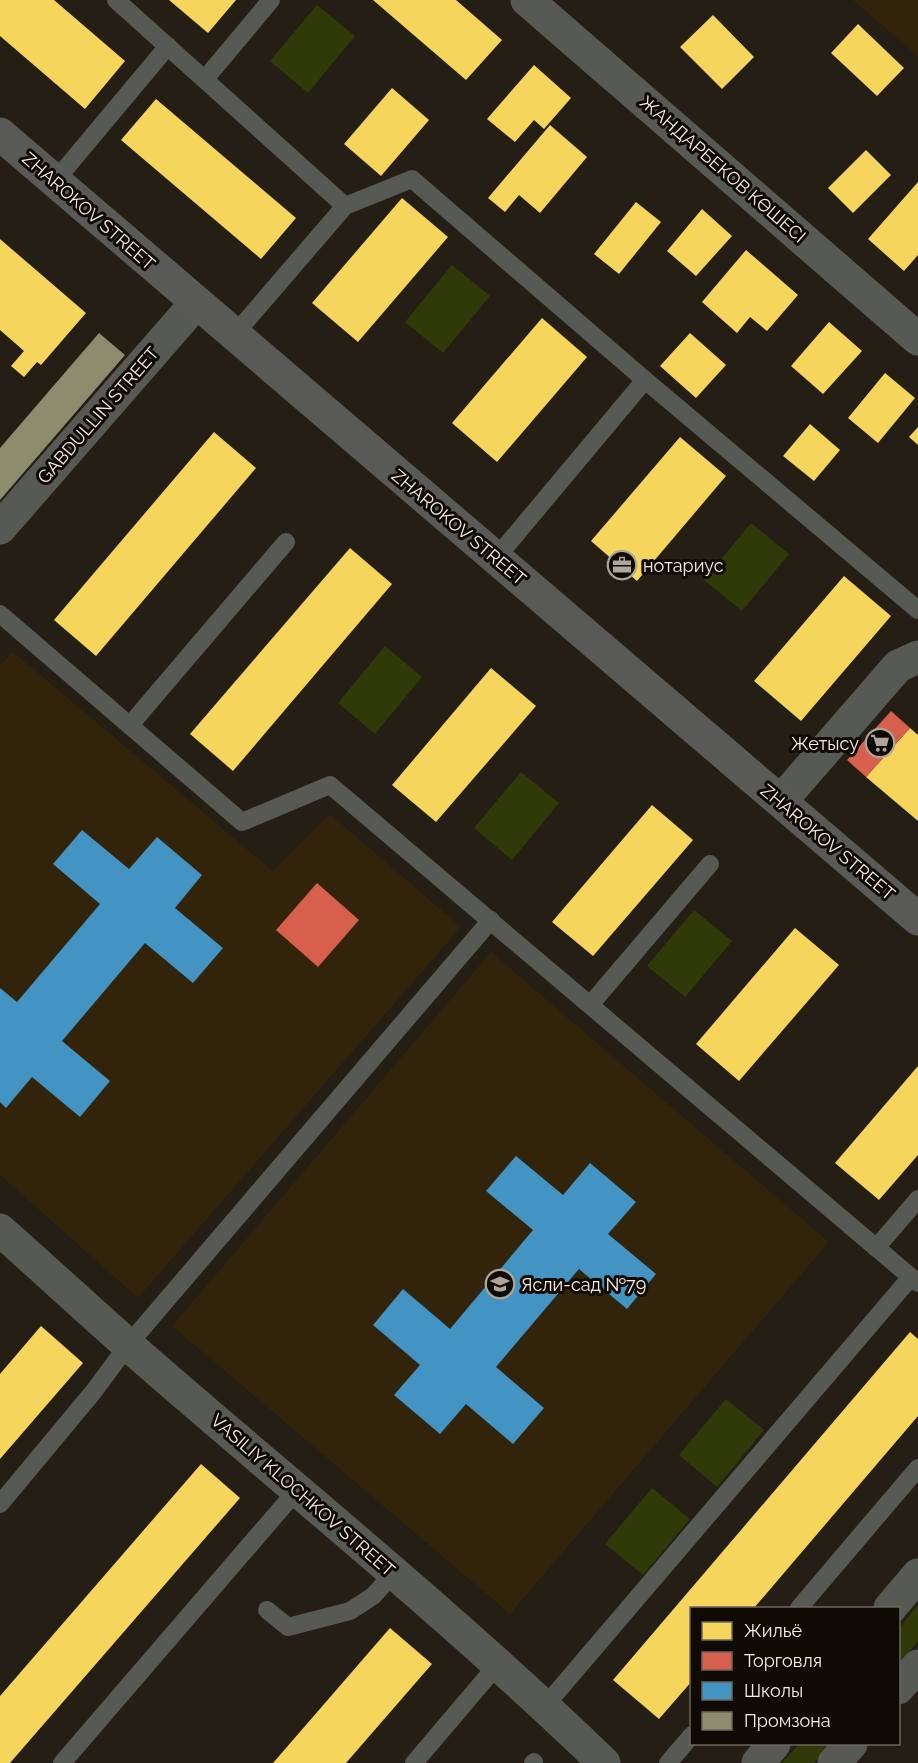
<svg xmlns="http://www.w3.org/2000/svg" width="918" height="1763" viewBox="0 0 918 1763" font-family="Raleway,sans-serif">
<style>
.built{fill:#32230b}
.green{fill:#303908}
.homes{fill:#f6d55c}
.shops{fill:#d6604d}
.schools{fill:#4393c3}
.industry{fill:#8c8c6e}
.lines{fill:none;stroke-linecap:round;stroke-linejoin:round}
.service{stroke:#575955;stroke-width:18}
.minor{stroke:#575955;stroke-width:33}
.tertiary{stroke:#575955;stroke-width:33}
.secondary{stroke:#595a57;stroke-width:33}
.labels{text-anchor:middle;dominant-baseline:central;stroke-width:6;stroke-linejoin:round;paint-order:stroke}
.street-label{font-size:18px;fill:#f8efe4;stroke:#100a04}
.poi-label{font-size:18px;fill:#f8efe4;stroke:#100a04;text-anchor:start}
</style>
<rect width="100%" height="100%" fill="#251e14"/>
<g class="built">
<polygon points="853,0 918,0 918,56"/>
<polygon points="12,651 273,871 330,814 461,927 138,1298 0,1175 0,666"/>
<polygon points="491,952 829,1242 510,1614 172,1326"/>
</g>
<g class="green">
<polygon points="317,5 355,36 308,93 270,61"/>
<polygon points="452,265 490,296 443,353 405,322"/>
<polygon points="751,523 789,554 742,611 704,580"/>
<polygon points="385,646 422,677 375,734 338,703"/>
<polygon points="521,772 559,803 512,860 474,828"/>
<polygon points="694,910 732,941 685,997 647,966"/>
<polygon points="726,1399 764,1430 717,1487 679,1455"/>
<polygon points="652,1488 690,1519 643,1575 605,1544"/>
<polygon points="918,1605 918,1641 899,1664 899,1628"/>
<polygon points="799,1744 831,1744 814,1763 782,1763"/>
</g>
<g class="homes">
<polygon points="0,0 54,0 125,61 85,109 0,36"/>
<polygon points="169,0 236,0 208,33"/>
<polygon points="373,0 456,0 502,40 466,80"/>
<polygon points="713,15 754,57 722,89 680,47"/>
<polygon points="858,24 904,68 877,96 831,53"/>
<polygon points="534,65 571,98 544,129 534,120 515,142 487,119"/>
<polygon points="392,88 429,120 381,176 344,144"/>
<polygon points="156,99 296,218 261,259 121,140"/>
<polygon points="550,125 587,157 540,213 519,195 505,212 488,198"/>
<polygon points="866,150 891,175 853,213 828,188"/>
<polygon points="918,182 918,255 904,271 868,239"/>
<polygon points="402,198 448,237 358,342 312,303"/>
<polygon points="636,202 661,222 619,274 594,254"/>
<polygon points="702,209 732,236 696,276 667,251"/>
<polygon points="0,239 86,313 41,365 37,362 24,377 11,366 24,351 0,330"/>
<polygon points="746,250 798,295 767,331 750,317 737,333 702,302"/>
<polygon points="542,318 587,357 497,462 452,423"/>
<polygon points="829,322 862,351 823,394 791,366"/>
<polygon points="690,333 726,365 696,398 660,366"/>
<polygon points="885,373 915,398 878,443 848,418"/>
<polygon points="810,424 840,450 814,481 783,456"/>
<polygon points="918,427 918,445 909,437"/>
<polygon points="214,432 256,468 96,656 54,620"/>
<polygon points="680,437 726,476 637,581 591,541"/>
<polygon points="350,548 392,584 233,771 190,734"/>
<polygon points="844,576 891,616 801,721 754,681"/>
<polygon points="491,668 536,706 436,822 392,785"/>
<polygon points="910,728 918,735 918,821 866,777"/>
<polygon points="652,805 693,840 593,956 552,922"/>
<polygon points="795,928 839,965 739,1081 696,1044"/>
<polygon points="918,1066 918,1155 879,1200 835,1163"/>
<polygon points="41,1326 83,1363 0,1459 0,1374"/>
<polygon points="910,1332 918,1339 918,1416 754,1608 692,1608 692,1681 659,1719 613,1680"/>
<polygon points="201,1464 240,1498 10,1763 0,1763 0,1696"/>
<polygon points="390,1628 432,1664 346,1763 273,1763"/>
</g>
<g class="shops">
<polygon points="891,711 910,728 866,777 847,760"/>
<polygon points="317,883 359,920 318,967 276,930"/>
</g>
<g class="schools">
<polygon points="82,830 129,869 157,837 202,875 175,908 223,948 193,983 145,943 62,1041 110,1081 80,1117 32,1077 6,1108 0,1102 0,988 17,1002 100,904 53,864"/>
<polygon points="516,1156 563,1195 590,1163 636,1202 608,1234 656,1274 627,1309 579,1269 496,1367 544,1408 513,1444 466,1404 440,1434 394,1395 420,1365 373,1325 403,1289 450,1329 533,1230 486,1191"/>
</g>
<polygon class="industry" points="99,333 125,355 0,500 0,448"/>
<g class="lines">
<g class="service">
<polyline points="116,0 345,206"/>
<polyline points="205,79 271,0"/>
<polyline points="55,181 168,46"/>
<polyline points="234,335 345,206 412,179 645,380 918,610"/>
<polyline points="496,558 645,380"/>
<polyline points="0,614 242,822 330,785 918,1283"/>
<polyline points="130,725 286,542"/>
<polyline points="590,1005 710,864"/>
<polyline points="876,1248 918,1199"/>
<polyline points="0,1504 94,1391 128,1345 491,920"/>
<polyline points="799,1608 918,1468"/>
<polyline points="267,1610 288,1627 350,1611 373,1596 394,1573"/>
<polyline points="545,1706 911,1277"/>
<polyline points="62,1763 298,1489"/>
<polyline points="414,1763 498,1664"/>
<polyline points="533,1763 534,1762"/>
<polyline points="668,1763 692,1735"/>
</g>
<g class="minor">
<polyline points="527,0 918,339"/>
<polyline points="0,528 196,303"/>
<polyline points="781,801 898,666 918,657"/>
<path d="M0,1230c43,38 85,77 128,115 159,139 324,271 476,418"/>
</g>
<g class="tertiary">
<polyline points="890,1608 918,1575"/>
<polyline points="898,1688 918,1666"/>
<polyline points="758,1763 774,1744"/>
<polyline points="834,1763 851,1744"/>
</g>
<polyline class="secondary" points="0,134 918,919"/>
</g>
<defs>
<g id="office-ring" transform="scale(1.5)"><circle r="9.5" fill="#100a04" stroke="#aea69b" stroke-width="1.5"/><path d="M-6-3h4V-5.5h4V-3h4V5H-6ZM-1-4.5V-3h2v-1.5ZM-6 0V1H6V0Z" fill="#aea69b"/></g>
<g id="supermarket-ring" transform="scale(1.5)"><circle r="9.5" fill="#100a04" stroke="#aea69b" stroke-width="1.5"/><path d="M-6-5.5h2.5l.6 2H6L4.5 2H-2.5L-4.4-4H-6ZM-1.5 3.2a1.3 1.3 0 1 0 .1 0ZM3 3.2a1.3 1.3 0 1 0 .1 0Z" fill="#aea69b"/></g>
<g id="school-ring" transform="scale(1.5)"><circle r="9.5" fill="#100a04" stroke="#aea69b" stroke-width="1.5"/><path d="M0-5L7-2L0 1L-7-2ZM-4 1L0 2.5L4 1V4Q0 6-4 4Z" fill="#aea69b"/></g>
</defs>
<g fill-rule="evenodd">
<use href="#office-ring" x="622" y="565"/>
<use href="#supermarket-ring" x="880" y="743"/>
<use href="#school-ring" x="500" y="1284"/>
</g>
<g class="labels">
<g class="street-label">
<text transform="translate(723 169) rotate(41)">ЖАНДАРБЕКОВ КӨШЕСІ</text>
<text transform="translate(89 211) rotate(41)">ZHAROKOV STREET</text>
<text transform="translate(98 415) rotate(-49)">GABDULLIN STREET</text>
<text transform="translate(459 527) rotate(40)">ZHAROKOV STREET</text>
<text transform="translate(828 842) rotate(40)">ZHAROKOV STREET</text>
<text transform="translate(303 1495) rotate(41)">VASILIY KLOCHKOV STREET</text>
</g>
<g class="poi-label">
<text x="643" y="565">нотариус</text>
<text x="859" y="743" text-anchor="end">Жетысу</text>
<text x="521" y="1284">Ясли-сад №79</text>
</g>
</g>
<rect x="690" y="1607" width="210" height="138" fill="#100a04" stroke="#6d665e" stroke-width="1.5"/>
<rect x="702" y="1622" width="30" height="18" fill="#f6d55c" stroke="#6d665e" stroke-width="1.5"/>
<text x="744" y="1637" font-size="18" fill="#f8efe4">Жильё</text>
<rect x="702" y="1652" width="30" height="18" fill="#d6604d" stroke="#6d665e" stroke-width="1.5"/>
<text x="744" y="1667" font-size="18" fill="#f8efe4">Торговля</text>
<rect x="702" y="1682" width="30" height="18" fill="#4393c3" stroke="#6d665e" stroke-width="1.5"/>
<text x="744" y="1697" font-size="18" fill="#f8efe4">Школы</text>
<rect x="702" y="1712" width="30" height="18" fill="#8c8c6e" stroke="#6d665e" stroke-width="1.5"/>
<text x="744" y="1727" font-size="18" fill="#f8efe4">Промзона</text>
</svg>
